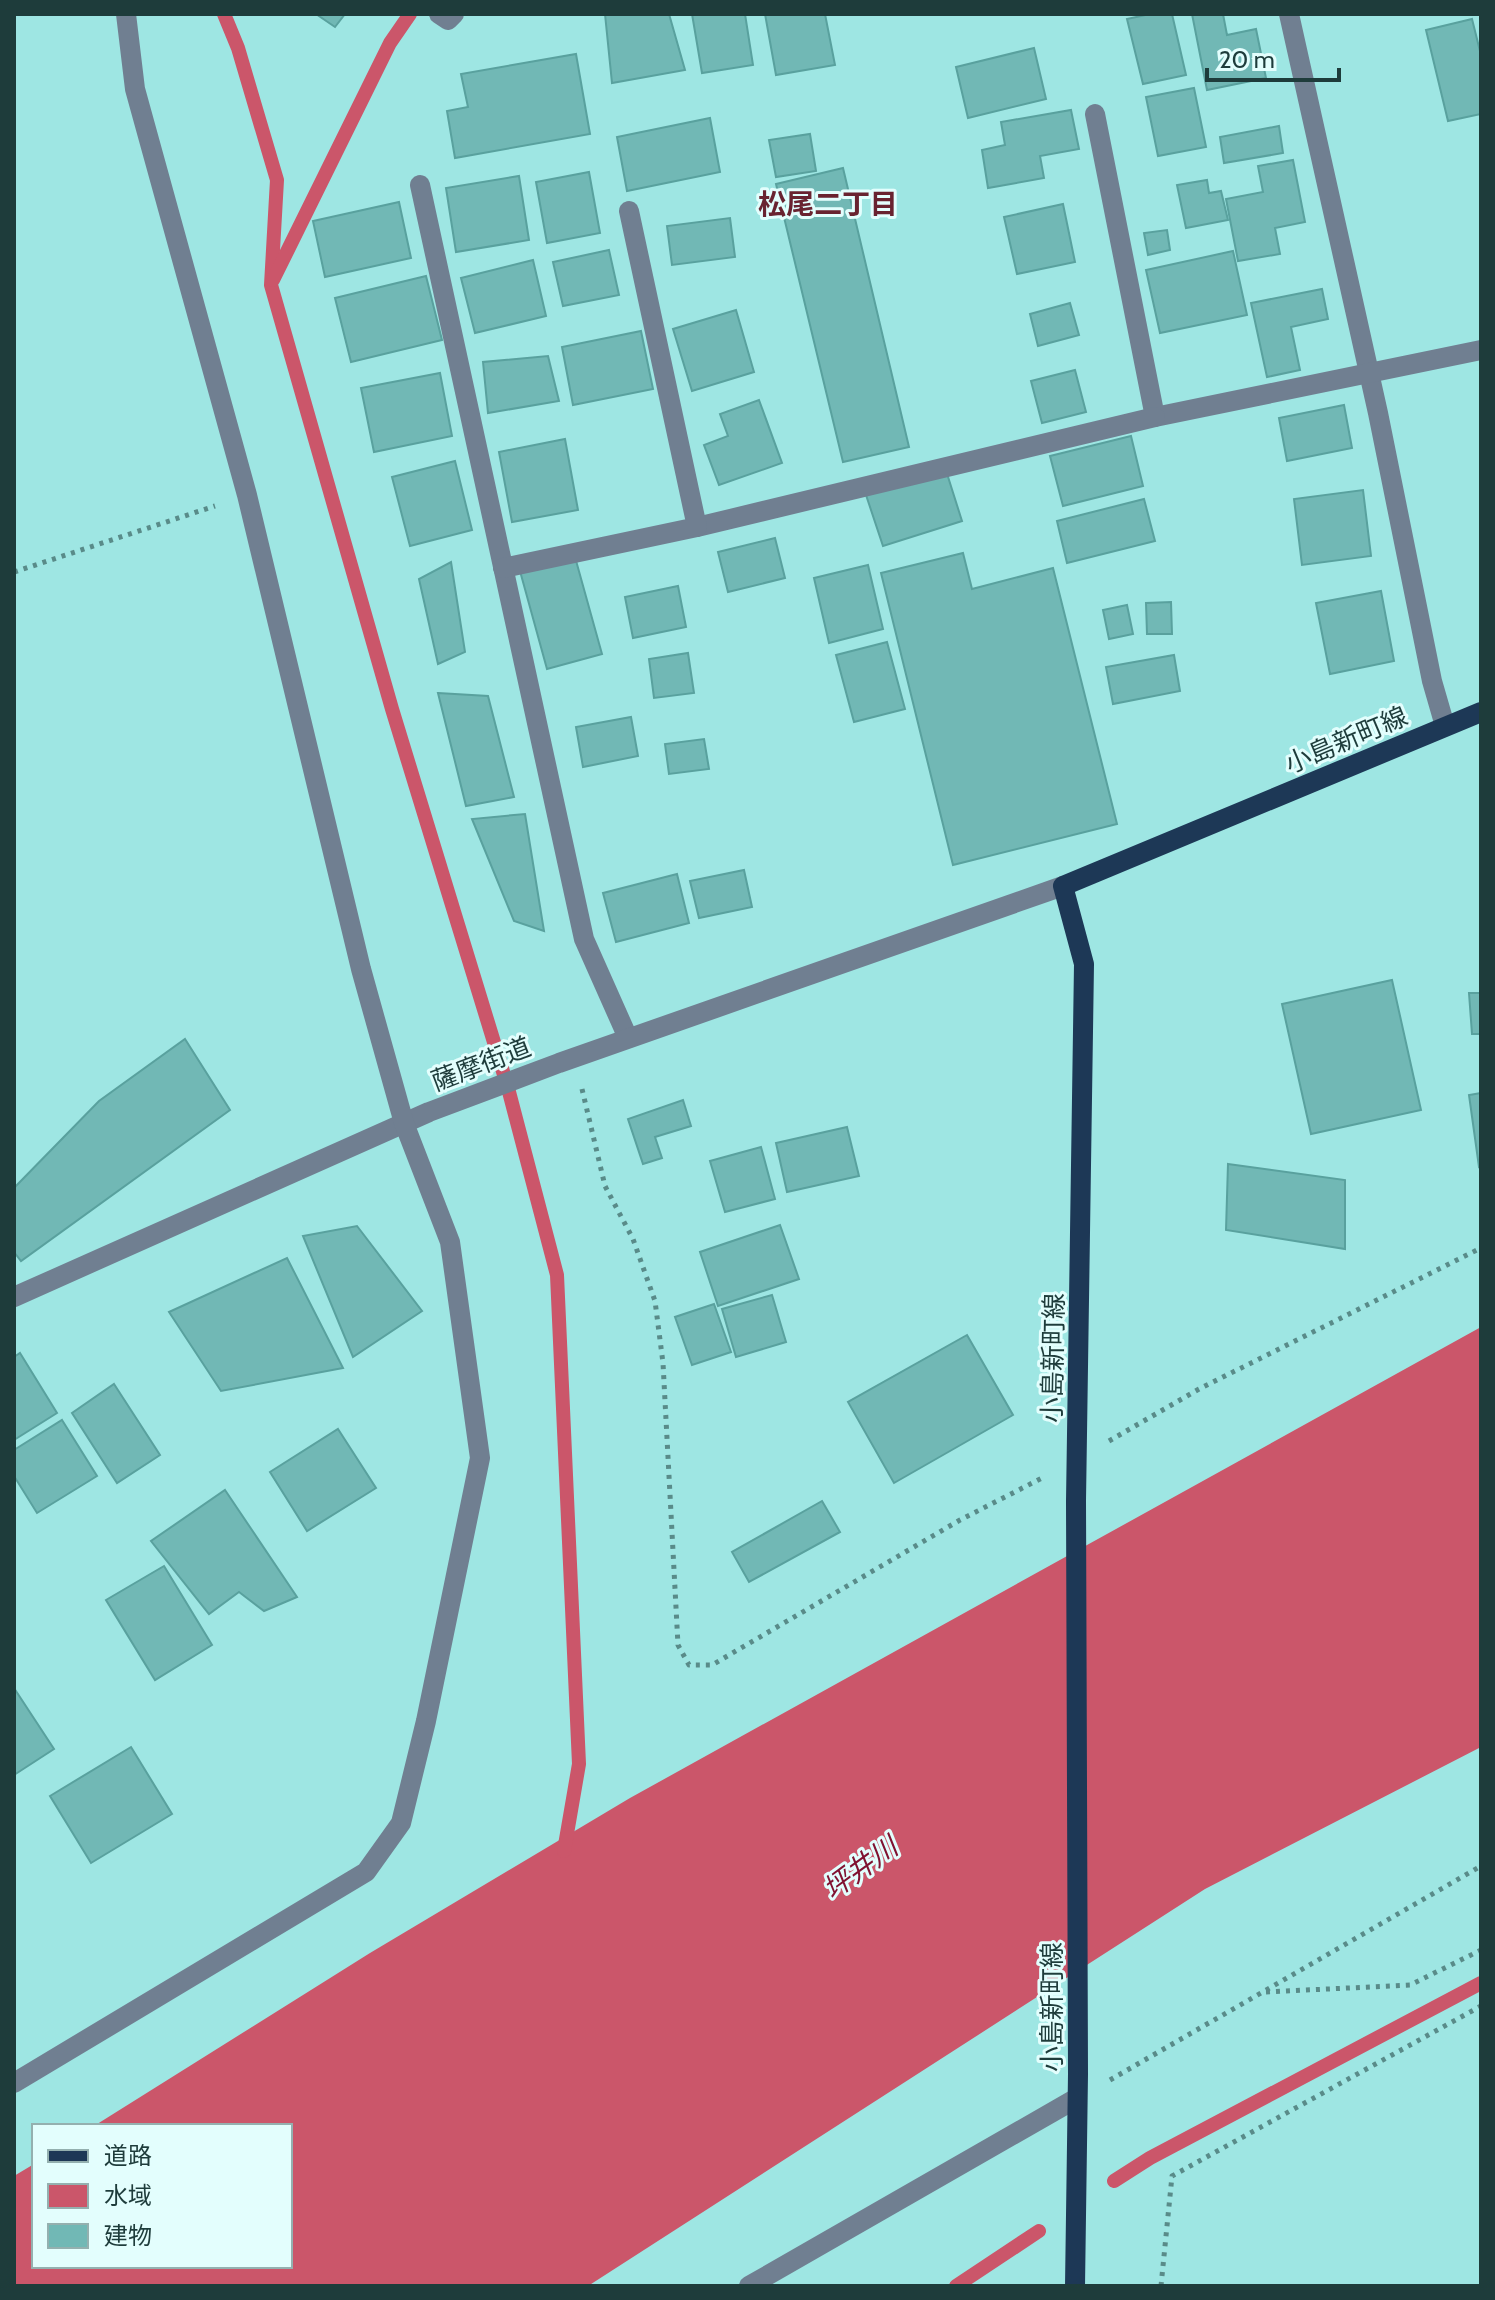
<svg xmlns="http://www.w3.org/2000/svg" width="1495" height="2300" viewBox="0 0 1495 2300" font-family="Cabin,'Noto Sans JP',sans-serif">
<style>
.water{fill:#cb566a}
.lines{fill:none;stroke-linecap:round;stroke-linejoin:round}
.stream{stroke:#cb566a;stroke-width:14}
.building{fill:#71b8b5;stroke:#59a19e;stroke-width:2}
.path{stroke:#598b89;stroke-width:5;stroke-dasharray:4 6;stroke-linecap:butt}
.minor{stroke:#707f91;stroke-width:20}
.major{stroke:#1d3856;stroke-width:20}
.labels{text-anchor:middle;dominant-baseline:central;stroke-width:6;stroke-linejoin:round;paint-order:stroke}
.street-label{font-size:26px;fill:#1e3c3b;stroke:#e3fefd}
.neighbourhood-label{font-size:28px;font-weight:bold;fill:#692330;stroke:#e3fefd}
.water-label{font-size:28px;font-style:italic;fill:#801231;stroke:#e3fefd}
</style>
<rect width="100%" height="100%" fill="#9ee6e3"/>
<polygon class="water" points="1481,1327 1481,1747 1205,1889 588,2286 14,2286 14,2176 34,2164 34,2266 290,2266 290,2126 94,2126 370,1953 630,1798"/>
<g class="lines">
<g class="stream">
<polyline points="224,14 238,48 277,180 271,285 392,709 508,1088 557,1275 579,1764 564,1851"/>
<polyline points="273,280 390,43 410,14"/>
<polyline points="1114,2181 1150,2158 1481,1983"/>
<polyline points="956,2286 1039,2231"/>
</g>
</g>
<g class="building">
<polygon points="316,14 345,14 335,27"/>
<polygon points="605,14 669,14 685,70 612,83"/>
<polygon points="692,14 745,14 753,65 702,73"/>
<polygon points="765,14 825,14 835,65 776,75"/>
<polygon points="1150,14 1172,14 1186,75 1143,84 1127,19"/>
<polygon points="1192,14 1223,14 1227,35 1256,29 1266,78 1207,90"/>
<polygon points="1472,19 1481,55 1481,114 1448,121 1426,30"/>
<polygon points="1034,48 1046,99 968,118 956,67"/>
<polygon points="576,54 590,134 455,158 447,111 468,107 461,74"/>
<polygon points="1194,88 1206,147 1158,156 1146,97"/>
<polygon points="1071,110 1079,149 1040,156 1044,178 988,188 982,150 1005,145 1001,122"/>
<polygon points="710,118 720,172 627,191 617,137"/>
<polygon points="1279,126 1283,153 1224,163 1220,137"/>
<polygon points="810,134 816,171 776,177 769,140"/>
<polygon points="1293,160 1305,222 1275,228 1280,254 1238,261 1226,199 1263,192 1258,166"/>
<polygon points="843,168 909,447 843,462 776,184"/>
<polygon points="589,172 600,233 547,243 536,182"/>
<polygon points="519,176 529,240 456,252 446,188"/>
<polygon points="1207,180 1209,193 1221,191 1228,220 1186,228 1177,185"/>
<polygon points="399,202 411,258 325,277 313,221"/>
<polygon points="1063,204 1075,262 1017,274 1004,217"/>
<polygon points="730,218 735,257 672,265 667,226"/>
<polygon points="1167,230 1170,250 1148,255 1144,233"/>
<polygon points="609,250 619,295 563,306 553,262"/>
<polygon points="1233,251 1247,315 1160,333 1146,270"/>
<polygon points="533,260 546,316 475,333 461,278"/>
<polygon points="426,276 442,340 351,362 335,298"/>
<polygon points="1322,289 1328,319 1291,327 1300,370 1267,377 1251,303"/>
<polygon points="1070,303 1079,335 1038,346 1030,314"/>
<polygon points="736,310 754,372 692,391 673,329"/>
<polygon points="641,331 653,389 573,405 562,347"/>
<polygon points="548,356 559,401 488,413 483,362"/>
<polygon points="1075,370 1086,412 1042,423 1031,381"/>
<polygon points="440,373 452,436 374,452 361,388"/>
<polygon points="759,400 782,463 719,485 704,445 728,436 720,414"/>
<polygon points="1344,405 1352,448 1287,461 1279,418"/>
<polygon points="1131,436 1143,486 1063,506 1050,456"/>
<polygon points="565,439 578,510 512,522 499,452"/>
<polygon points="455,461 472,530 410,546 392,477"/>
<polygon points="943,461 962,521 883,546 863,486"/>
<polygon points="1363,490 1371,556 1302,565 1294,499"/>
<polygon points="1144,499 1155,541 1067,563 1057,521"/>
<polygon points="775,538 785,578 728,592 718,552"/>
<polygon points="963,553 972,589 1053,568 1117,824 953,865 881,573"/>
<polygon points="575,557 602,654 547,669 520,571"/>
<polygon points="451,562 465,652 438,664 419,579"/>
<polygon points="868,565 883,629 829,643 814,578"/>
<polygon points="678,586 686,627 633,638 625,597"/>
<polygon points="1381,591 1394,661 1330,674 1316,603"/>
<polygon points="1171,602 1172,634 1147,634 1146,603"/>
<polygon points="1127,605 1133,634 1109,639 1103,610"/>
<polygon points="887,642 905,709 854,722 836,655"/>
<polygon points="688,653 694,693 654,698 649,659"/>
<polygon points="1174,655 1180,691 1113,704 1106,667"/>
<polygon points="438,693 488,696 514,797 466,806"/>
<polygon points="631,717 638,756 583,767 576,727"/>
<polygon points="704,739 709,769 669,774 665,744"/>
<polygon points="525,814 544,931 514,921 472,819"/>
<polygon points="744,870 752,907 699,918 690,881"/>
<polygon points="677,874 689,923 616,942 603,893"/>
<polygon points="1392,980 1421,1110 1311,1134 1282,1004"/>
<polygon points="1469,993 1481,993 1481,1034 1472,1034"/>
<polygon points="185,1039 230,1110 21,1261 14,1252 14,1188 99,1101"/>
<polygon points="1481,1093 1481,1166 1479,1167 1469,1095"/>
<polygon points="683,1100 691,1126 655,1137 662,1158 643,1164 628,1119"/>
<polygon points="847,1127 859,1176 787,1192 776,1143"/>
<polygon points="761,1147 775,1199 725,1212 710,1161"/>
<polygon points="1228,1164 1345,1180 1345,1249 1226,1230"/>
<polygon points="780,1225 799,1279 718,1306 700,1252"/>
<polygon points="357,1226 422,1311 353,1357 303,1236"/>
<polygon points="287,1258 343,1368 221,1391 169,1312"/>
<polygon points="772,1295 786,1342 736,1357 722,1309"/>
<polygon points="714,1304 731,1352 692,1365 675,1317"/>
<polygon points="967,1335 1013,1415 894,1483 848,1402"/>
<polygon points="20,1353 57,1413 14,1440 14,1357"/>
<polygon points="114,1384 160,1455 117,1483 72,1413"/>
<polygon points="62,1420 97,1476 37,1513 14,1476 14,1450"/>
<polygon points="338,1429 376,1488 307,1531 270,1472"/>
<polygon points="225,1490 297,1597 264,1611 239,1592 209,1614 151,1541"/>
<polygon points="822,1501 840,1532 749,1582 732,1552"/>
<polygon points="164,1566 212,1645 155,1680 106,1600"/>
<polygon points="14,1688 54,1749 14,1775"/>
<polygon points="131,1747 172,1814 91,1863 50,1796"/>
</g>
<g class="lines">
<g class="path">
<polyline points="14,572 215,506"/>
<polyline points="582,1089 605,1186 633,1239 655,1301 663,1363 678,1645 689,1665 712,1665 960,1520 1044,1477"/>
<polyline points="1109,1441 1199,1389 1481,1248"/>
<polyline points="1266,1992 1410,1985 1481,1950"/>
<polyline points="1110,2080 1481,1866"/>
<polyline points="1161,2286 1172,2176 1481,2006"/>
</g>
<g class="minor">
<polyline points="439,14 448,20 454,14"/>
<polyline points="1289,14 1378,413 1432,681 1445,726"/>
<polyline points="1095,114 1155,417 1481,350"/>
<polyline points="420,185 584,939 628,1038"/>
<polyline points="697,527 1155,417"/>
<polyline points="503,568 697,527 629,211"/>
<polyline points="14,1297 429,1112 559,1063 1063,886"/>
<polyline points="14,2083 366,1872 401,1823 426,1721 480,1458 450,1242 404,1123 361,969 247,495 135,89 126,14"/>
<polyline points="749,2286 1077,2098"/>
</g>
<polyline class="major" points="1075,2286 1078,2074 1076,1501 1084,964 1063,886 1481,712"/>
</g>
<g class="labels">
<g class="street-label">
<text transform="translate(1346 740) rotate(-23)">小島新町線</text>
<text transform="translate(481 1064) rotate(-21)">薩摩街道</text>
<text transform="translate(1053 1358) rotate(-89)">小島新町線</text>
<text transform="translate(1052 2007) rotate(-90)">小島新町線</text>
</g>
<g class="neighbourhood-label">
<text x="828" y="204">松尾二丁目</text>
</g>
<g class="water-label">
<text transform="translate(860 1868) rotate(-36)">坪井川</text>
</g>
</g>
<rect width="1495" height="2300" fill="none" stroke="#1e3c3b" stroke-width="32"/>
<rect x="32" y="2124" width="260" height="144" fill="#e3fefd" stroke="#94b0af" stroke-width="2"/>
<rect x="48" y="2150" width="40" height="12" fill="#1d3856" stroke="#94b0af" stroke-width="2"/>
<text x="104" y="2164" font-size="24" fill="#1e3c3b">道路</text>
<rect x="48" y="2184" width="40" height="24" fill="#cb566a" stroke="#94b0af" stroke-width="2"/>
<text x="104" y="2204" font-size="24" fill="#1e3c3b">水域</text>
<rect x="48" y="2224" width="40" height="24" fill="#71b8b5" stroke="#94b0af" stroke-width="2"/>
<text x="104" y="2244" font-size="24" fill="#1e3c3b">建物</text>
<path d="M1207 68v12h132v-12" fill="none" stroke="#1e3c3b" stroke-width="4"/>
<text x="1219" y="68" font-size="24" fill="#1e3c3b" stroke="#e3fefd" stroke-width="6" paint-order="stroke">20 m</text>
</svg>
